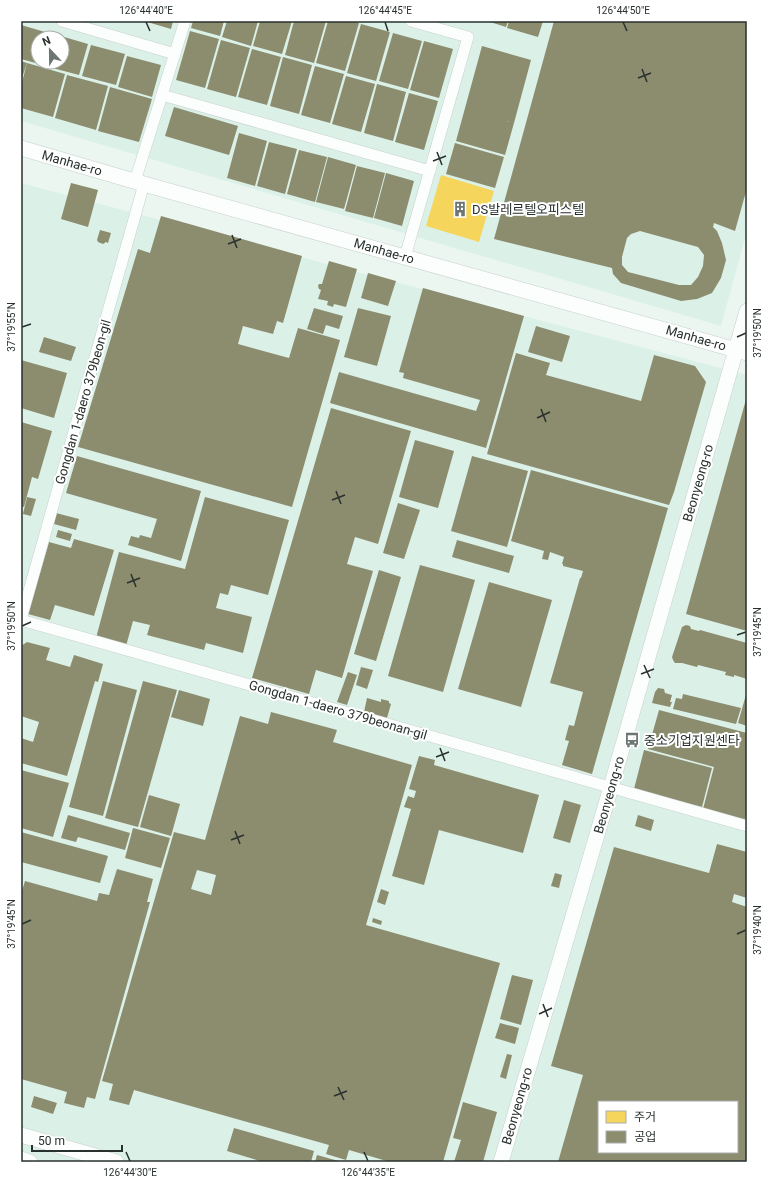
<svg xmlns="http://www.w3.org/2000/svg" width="768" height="1183" viewBox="0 0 768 1183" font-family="Roboto,'Noto Sans KR',sans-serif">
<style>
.built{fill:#dbf1e8;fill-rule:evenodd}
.homes{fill:#f6d55c}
.industry{fill:#8c8c6e;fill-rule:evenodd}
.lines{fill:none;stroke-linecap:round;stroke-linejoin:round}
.street-casing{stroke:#c7d0cc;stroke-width:12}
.secondary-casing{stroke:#c7d0cc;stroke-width:16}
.street{stroke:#fcfefd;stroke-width:11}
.secondary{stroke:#fcfefd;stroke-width:15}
.ticks{fill:none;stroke:#28312d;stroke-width:1.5}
.labels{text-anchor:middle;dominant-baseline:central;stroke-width:4;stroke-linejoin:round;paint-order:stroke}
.street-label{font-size:13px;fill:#28312d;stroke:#fff}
.poi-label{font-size:13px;fill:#28312d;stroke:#fff;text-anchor:start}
.neatline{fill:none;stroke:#28312d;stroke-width:1.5}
.ticks-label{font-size:10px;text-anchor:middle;fill:#28312d}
</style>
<rect width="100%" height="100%" fill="#ebf6f1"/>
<g class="built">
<path d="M21,21h726v210l-26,95 -700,-205zM38,38h24v24h-24z"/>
<path d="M21,183l726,192v787h-726zM599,1102h138v50h-138z"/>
</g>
<polygon class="homes" points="441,175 494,191 479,242 426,226"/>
<g class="industry">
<polygon points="144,21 173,21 171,29"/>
<polygon points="193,21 224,21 220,36 191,28"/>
<polygon points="227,21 258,21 251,46 222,37"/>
<polygon points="260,21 292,21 282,54 253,46"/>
<polygon points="294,21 326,21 314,63 285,55"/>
<polygon points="328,21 353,21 359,23 345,71 316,63"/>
<polygon points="487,21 508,21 506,27"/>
<polygon points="509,21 543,21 538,37 507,28"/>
<path d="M554,21h193v167l-12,43 -21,-8 -1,4 4,4 5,12 4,17 -5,18 -9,15 -15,6 -16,2 -60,-18 -8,-9 -1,-6 -118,-29zM640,231l58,16 6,8 -1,11 -5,11 -7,8h-12l-51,-13 -6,-7v-8l5,-19 4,-4z"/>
<polygon points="361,24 390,32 376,81 347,73"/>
<polygon points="21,25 52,34 51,38 38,38 38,62 44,62 43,65 21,59"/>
<polygon points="190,31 219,39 205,88 176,80"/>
<polygon points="393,33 422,41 408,89 379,81"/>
<polygon points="54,34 88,44 79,75 45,66 46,62 62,62 62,38 53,38"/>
<polygon points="221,40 250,48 236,97 207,89"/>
<polygon points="424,41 453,49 439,98 410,90"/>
<polygon points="91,45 125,54 116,85 82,76"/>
<polygon points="482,46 531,60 514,123 488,116 514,123 505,155 456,141"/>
<polygon points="252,49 281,57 267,105 238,97"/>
<polygon points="127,56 161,65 152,97 118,87"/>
<polygon points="283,57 312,65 299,114 270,106"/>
<polygon points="21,61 27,63 21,81"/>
<polygon points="27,63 65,74 53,117 21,108 21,86"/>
<polygon points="315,66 344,74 330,123 301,115"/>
<polygon points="67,75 108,86 96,130 55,118"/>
<polygon points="346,76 375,84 361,132 332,124"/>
<polygon points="377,84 406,92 393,141 364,133"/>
<polygon points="110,87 152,99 139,142 98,131"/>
<polygon points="409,93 438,101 424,150 395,142"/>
<polygon points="174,107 238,126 229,155 165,136"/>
<polygon points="239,133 267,141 255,186 227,178"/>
<polygon points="269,142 297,149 285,194 257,186"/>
<polygon points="455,143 504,157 495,188 446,174"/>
<polygon points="299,150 327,157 315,202 287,194"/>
<polygon points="328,157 356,165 344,209 316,202"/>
<polygon points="357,166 385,173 373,218 345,211"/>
<polygon points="386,173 414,181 402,226 374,218"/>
<polygon points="71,183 98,190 88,227 61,219"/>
<polygon points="161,216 302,256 283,323 277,321 273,334 243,326 238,344 289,358 298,328 340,340 292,507 78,447 138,249 150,253"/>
<polygon points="100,230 111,233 108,243 106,242 103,244 98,242 97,240"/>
<polygon points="329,261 357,269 346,307 334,304 333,307 327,305 328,301 318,299 321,290 319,289 318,286 319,284 322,284"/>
<polygon points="368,273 396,281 388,306 361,298"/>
<polygon points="423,288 524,316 486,448 330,403 339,372 476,411 480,400 403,378 404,373 399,372"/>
<polygon points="314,308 343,316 339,329 326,325 323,334 307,329"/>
<polygon points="358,308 391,316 377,366 344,357"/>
<polygon points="536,326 570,336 562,362 528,352"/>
<polygon points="44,337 76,347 71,361 39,352"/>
<polygon points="516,353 550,363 546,375 641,401 654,355 695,366 706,382 674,492 669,505 487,454"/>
<polygon points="21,360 67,373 54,418 21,408"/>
<polygon points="747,396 747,631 686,614"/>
<polygon points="331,408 411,431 378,544 355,537 347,564 373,571 342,678 316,670 309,694 252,678"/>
<polygon points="21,422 52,431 38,479 32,477 24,507 21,506"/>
<polygon points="415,440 454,451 438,508 399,497"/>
<polygon points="77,456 201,491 181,561 128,545 131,536 139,538 140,535 151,538 157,519 66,493"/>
<polygon points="472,456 528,471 507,547 451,531"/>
<polygon points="531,470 668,508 592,774 562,765 569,741 565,740 569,725 574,726 583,692 550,683 580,578 581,578 583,571 563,566 563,564 562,564 564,557 550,552 548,560 542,559 544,551 511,541"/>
<polygon points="27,497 36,499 31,516 23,514"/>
<polygon points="205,497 289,520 268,595 231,585 228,595 220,593 216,608 252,617 243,653 206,643 204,650 147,635 150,625 133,621 126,646 96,638 119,552 185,569"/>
<polygon points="398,503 420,510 404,559 383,553"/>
<polygon points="56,513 79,519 76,530 54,524"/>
<polygon points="58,530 72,534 70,541 56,537"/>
<polygon points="74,539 114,550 94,616 55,605 50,620 28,614 49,542 71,548"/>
<polygon points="457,540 514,556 509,573 452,557"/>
<polygon points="420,565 475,580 443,692 388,676"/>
<polygon points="379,570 401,577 376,661 354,654"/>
<polygon points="489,582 552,600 521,707 458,689"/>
<polygon points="686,625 690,626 691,629 699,631 700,630 747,643 747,679 734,675 734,677 725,675 726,672 698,665 697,667 682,663 675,663 673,660 672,657 682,627"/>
<polygon points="27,642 50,648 46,660 70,667 74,655 103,664 98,682 95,681 67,776 21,763 21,738 33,742 39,722 21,716 21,646"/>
<polygon points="361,667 373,670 367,689 356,685"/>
<polygon points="348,672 357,675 347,705 337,702"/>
<polygon points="103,681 137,690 103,816 69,807"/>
<polygon points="143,681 177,690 138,827 105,818"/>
<polygon points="658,688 664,689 665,693 672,695 670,702 672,702 670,707 652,703 655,692"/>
<polygon points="179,690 210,699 203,726 171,717"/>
<polygon points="747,691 747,726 738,723"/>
<polygon points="683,694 741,708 736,724 673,709 676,698 682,699"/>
<polygon points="367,698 381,702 381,699 389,701 389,703 391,704 387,718 364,712"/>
<polygon points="659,710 747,733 747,811 745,820 703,809 714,767 648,749"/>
<path d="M271,712l66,18 -4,12 79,23 -46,160 134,38 -57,199h-53l-41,-12 -3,10 -20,-6 3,-9 -195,-55 -5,15 -20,-5 4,-16 -11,-3 72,-249 31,8 35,-124 28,8zM197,870l19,5 -5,20 -20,-6z"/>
<polygon points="644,750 712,768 702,807 634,789"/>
<polygon points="419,756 435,760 434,765 539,795 523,853 439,830 424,885 392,876 411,809 404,807 408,796 414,798 416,791 409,789"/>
<polygon points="21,770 69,783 53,837 21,828"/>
<polygon points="149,795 180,804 171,836 140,827"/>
<polygon points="564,800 581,805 570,843 553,838"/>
<polygon points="68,815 130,833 125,850 78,837 76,842 61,838"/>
<polygon points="638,815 654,820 651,831 635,826"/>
<polygon points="133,828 170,838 161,868 125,858"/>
<polygon points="21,832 108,856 100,883 21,862"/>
<path d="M717,844l30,8v46l-13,-4 -2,8 15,5v255h-189l25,-87 -32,-9 63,-219 95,26zM599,1102h138v50h-138z"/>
<polygon points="117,869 153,879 147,902 150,902 95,1099 87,1097 84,1108 64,1103 67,1092 21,1079 21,894 25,881 97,901 99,893 109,895"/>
<polygon points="555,873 562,875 559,888 551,886"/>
<polygon points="381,889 389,892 385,905 377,902"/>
<polygon points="373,918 382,921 381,925 372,922"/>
<polygon points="512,975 533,980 521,1025 500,1019"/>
<polygon points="500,1023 519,1028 515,1044 495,1038"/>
<polygon points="507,1054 512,1055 506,1079 500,1077"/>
<polygon points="34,1096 57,1103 53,1114 31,1107"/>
<polygon points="463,1102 497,1112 483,1162 454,1162 461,1140 453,1138"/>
<polygon points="234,1128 314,1151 311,1162 263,1162 227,1151"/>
<polygon points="317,1155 342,1162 315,1162"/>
</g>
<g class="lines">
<g class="street-casing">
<g id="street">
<polyline points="62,21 175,54"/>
<polyline points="162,95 430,171"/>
<polyline points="135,181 185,21"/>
<polyline points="405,257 468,37 411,21"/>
<polyline points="21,619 144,184"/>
<polyline points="21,620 747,826"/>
</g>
</g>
<g class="secondary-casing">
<g id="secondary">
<polyline points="21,148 144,184 747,353"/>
<polyline points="21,1135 116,1162"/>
<polyline points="21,1159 30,1162"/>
<polyline points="501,1162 611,787 747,311"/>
</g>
</g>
<use href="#street" class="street"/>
<use href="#secondary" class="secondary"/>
</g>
<path class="ticks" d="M146,22l4,9M385,22l3,9M623,22l4,9M642,69l5,13M638,78l13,-5M437,152l5,13M433,161l13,-5M232,235l5,13M228,244l13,-5M22,327l9,-3M737,337l9,-4M541,409l5,13M537,418l13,-6M336,491l5,13M332,500l13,-5M131,574l5,13M127,583l13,-5M22,626l9,-4M737,635l9,-3M644,665l6,13M641,674l13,-5M440,748l5,13M436,757l13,-5M235,831l5,13M231,840l13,-5M22,924l9,-4M737,934l9,-4M543,1004l5,13M539,1014l13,-6M338,1087l6,13M334,1096l13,-5M126,1152l4,9M364,1152l4,9"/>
<defs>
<g id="building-bare" transform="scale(1.2)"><path d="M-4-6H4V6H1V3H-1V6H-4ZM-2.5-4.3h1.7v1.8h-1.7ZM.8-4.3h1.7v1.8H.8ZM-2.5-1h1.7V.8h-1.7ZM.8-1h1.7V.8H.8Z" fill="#6c7672" stroke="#fff" stroke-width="2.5" paint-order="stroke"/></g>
<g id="bus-bare" transform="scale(1.2)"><path d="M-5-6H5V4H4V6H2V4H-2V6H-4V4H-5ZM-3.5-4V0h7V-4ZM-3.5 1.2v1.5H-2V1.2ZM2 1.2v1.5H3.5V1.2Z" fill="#6c7672" stroke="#fff" stroke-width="2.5" paint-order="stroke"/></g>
</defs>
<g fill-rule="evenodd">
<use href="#building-bare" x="460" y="209"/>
<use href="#bus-bare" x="632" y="740"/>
</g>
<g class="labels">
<g class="street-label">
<text transform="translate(72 163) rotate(16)">Manhae-ro</text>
<text transform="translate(384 251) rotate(16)">Manhae-ro</text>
<text transform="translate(696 338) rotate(16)">Manhae-ro</text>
<text transform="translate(83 402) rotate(-74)">Gongdan 1-daero 379beon-gil</text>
<text transform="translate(698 483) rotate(-74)">Beonyeong-ro</text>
<text transform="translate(338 710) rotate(16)">Gongdan 1-daero 379beonan-gil</text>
<text transform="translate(609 795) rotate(-74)">Beonyeong-ro</text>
<text transform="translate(517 1106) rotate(-74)">Beonyeong-ro</text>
</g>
<g class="poi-label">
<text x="472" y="209">DS발레르텔오피스텔</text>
<text x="644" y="740">중소기업지원센타</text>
</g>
</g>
<rect width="768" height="1183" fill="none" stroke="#ffffff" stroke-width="44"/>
<rect x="598" y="1101" width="140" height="52" fill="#ffffff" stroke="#a9adab"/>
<rect x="606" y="1111" width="20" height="12" fill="#f6d55c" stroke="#a9adab"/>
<text x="634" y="1121" font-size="12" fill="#28312d">주거</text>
<rect x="606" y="1131" width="20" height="12" fill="#8c8c6e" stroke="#a9adab"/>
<text x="634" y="1141" font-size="12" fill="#28312d">공업</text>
<g transform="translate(50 50) rotate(338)"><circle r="19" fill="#ffffff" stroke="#a9adab"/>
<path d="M0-3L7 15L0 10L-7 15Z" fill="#6c7672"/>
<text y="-6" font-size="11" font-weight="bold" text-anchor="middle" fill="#28312d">N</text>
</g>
<path d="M32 1145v6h90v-6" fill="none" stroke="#28312d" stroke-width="2"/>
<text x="38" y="1145" font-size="12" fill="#28312d" stroke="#ffffff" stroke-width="3" paint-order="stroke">50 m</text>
<rect x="22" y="22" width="724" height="1139" class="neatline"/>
<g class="ticks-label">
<text x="146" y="14">126°44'40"E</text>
<text x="385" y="14">126°44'45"E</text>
<text x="623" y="14">126°44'50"E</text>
<text transform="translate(11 327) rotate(-90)" y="4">37°19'55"N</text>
<text transform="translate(757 333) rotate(-90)" y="4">37°19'50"N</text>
<text transform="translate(11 626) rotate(-90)" y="4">37°19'50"N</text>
<text transform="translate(757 632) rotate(-90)" y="4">37°19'45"N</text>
<text transform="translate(11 924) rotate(-90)" y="4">37°19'45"N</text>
<text transform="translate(757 930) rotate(-90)" y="4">37°19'40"N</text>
<text x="130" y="1176">126°44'30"E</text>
<text x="368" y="1176">126°44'35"E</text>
</g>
</svg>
